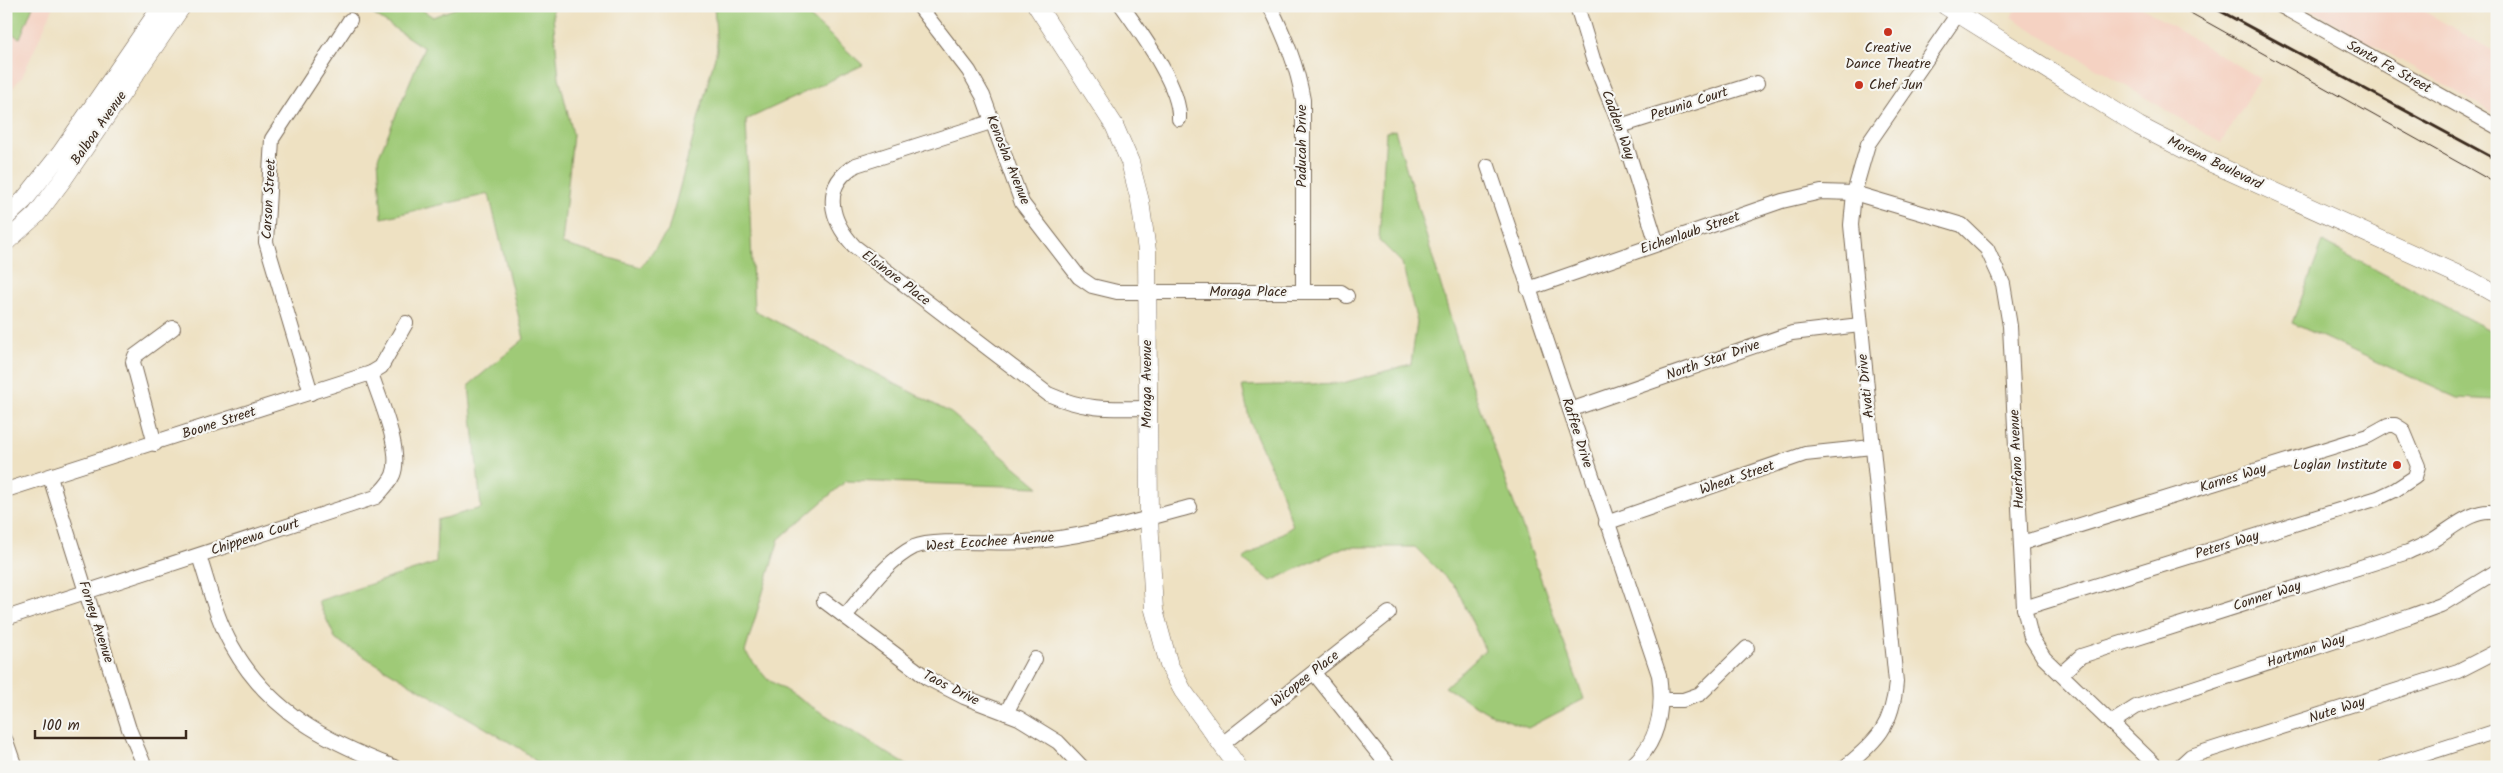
<svg xmlns="http://www.w3.org/2000/svg" width="2503" height="773" viewBox="0 0 2503 773" font-family="Kalam,sans-serif">
<style>
.built{fill:#f5d2c2}
.green{fill:#9fca77;stroke:#6d7a4a}
.lines{fill:none;stroke-linecap:round;stroke-linejoin:round}
.minor-casing{stroke:#7a6a57;stroke-width:16}
.major-casing{stroke:#7a6a57;stroke-width:19}
.minor{stroke:#fff;stroke-width:14}
.major{stroke:#fff;stroke-width:18}
.tram{stroke:#3b2a1e;stroke-width:1}
.rail{stroke:#3b2a1e;stroke-width:3}
.poi-dot{fill:#c8321e;stroke:#f6f6f2;stroke-width:2}
.labels{text-anchor:middle;dominant-baseline:central;stroke-width:4.5;stroke-linejoin:round;paint-order:stroke}
.poi-label{font-size:14px;fill:#3b2a1e;stroke:#f6f6f2}
.street-label{font-size:14px;fill:#3b2a1e;stroke:#f6f6f2}
</style>
<rect width="100%" height="100%" fill="#f6f6f2"/>
<filter id="ink" filterUnits="userSpaceOnUse"><feTurbulence type="fractalNoise" baseFrequency=".02" numOctaves="2"/><feDisplacementMap in="SourceGraphic" scale="10" xChannelSelector="R" yChannelSelector="G"/><feConvolveMatrix kernelMatrix="1 2 1 2 8 2 1 2 1" color-interpolation-filters="sRGB"/></filter>
<filter id="wash" filterUnits="userSpaceOnUse"><feTurbulence type="fractalNoise" baseFrequency=".0096" numOctaves="4" result="noise"/><feDisplacementMap in="SourceGraphic" scale="20" xChannelSelector="R" yChannelSelector="G"/><feGaussianBlur stdDeviation="1.12" result="paint"/><feColorMatrix in="noise" values="0 0 0 0 0 0 0 0 0 0 0 0 0 0 0 0 0 1.4 0 .05"/><feComposite in="paint" operator="in"/></filter>
<g filter="url(#wash)">
<rect width="100%" height="100%" fill="#eee1c2"/>
<g class="built">
<polygon points="6,6 54,6 22,77 6,95"/>
<polygon points="2019,6 2139,6 2260,79 2221,143 2011,17"/>
<polygon points="2305,6 2415,6 2497,53 2497,115"/>
</g>
<g class="green">
<polygon points="6,6 33,6 20,38 6,31"/>
<polygon points="361,6 416,6 433,17 461,6 552,6 559,77 573,134 562,244 641,267 668,231 717,49 714,6 798,6 863,65 746,120 754,310 951,413 1039,487 846,481 779,539 745,652 767,679 910,767 543,767 521,749 336,640 318,601 436,563 437,520 481,508 469,385 524,339 489,194 382,218 378,158 424,48"/>
<polygon points="1395,130 1465,367 1584,699 1528,728 1488,713 1445,687 1485,650 1457,589 1415,547 1344,547 1271,581 1243,559 1293,526 1280,488 1250,422 1242,386 1343,383 1411,364 1417,322 1402,263 1379,240 1386,132"/>
<polygon points="2323,242 2497,334 2497,400 2457,398 2292,323"/>
</g>
</g>
<g filter="url(#ink)">
<g class="lines">
<g class="minor-casing">
<g id="minor">
<polyline points="919,6 969,71 983,96 1022,203 1079,277 1092,286 1117,292 1341,292 1347,296"/>
<path d="M1122,6c19,27 59,81 57,113"/>
<path d="M1270,6c15,31 27,59 33,94v192"/>
<polyline points="1577,6 1593,59 1620,126 1657,244"/>
<polyline points="2281,6 2497,127"/>
<path d="M991,122l-135,43c-36,21 -25,56 -2,81l194,148c36,16 60,15 99,14"/>
<polyline points="1620,126 1757,83"/>
<path d="M1488,166l171,509c5,35 0,68 -29,92"/>
<polyline points="1528,289 1782,201 1821,192 1854,193 1962,225 1987,249 2003,284 2010,326 2024,608 2031,637 2044,658 2157,767"/>
<polyline points="311,393 266,242 272,139 350,20"/>
<polyline points="1570,410 1792,333 1860,325"/>
<polyline points="155,444 133,362 135,356 173,328"/>
<polyline points="50,477 129,729 145,767"/>
<polyline points="6,490 371,373 381,367 406,323"/>
<polyline points="1606,523 1805,454 1872,447"/>
<polyline points="2022,543 2368,436 2388,425 2395,425 2403,430 2418,466 2415,477 2395,490 2378,498 2024,608"/>
<path d="M199,556c10,30 17,62 33,90 37,66 94,95 162,121"/>
<polyline points="824,601 927,678 964,697 1019,718 1058,742 1082,767"/>
<path d="M845,616c20,-23 41,-55 69,-69 20,-9 84,-3 110,-5 57,-4 111,-20 166,-35"/>
<path d="M6,618l370,-121c6,-7 13,-13 17,-22 10,-25 -14,-76 -22,-102"/>
<polyline points="1314,673 1389,767"/>
<path d="M2061,674l20,-18 327,-104c8,-4 17,-7 25,-12 18,-11 41,-33 64,-27"/>
<polyline points="1663,700 1683,700 1700,694 1747,648"/>
<polyline points="1006,713 1035,659"/>
<polyline points="2111,723 2136,707 2411,616 2441,605 2497,571"/>
<polyline points="6,741 15,767"/>
<polyline points="1221,745 1389,613"/>
<path d="M1845,767c32,-26 48,-42 51,-85l-45,-457 3,-32 14,-49 89,-129"/>
<polyline points="2179,767 2191,756 2458,671 2497,651"/>
<polyline points="2385,767 2497,731"/>
</g>
</g>
<g class="major-casing">
<g id="major">
<polyline points="1037,6 1114,125 1130,162 1140,201 1147,251 1149,518 1154,610 1169,665 1183,691 1238,767"/>
<polyline points="1946,6 2139,126 2205,160 2472,281 2497,295"/>
<polyline points="6,217 24,200 61,153 162,6"/>
<polyline points="6,242 36,215 64,178 182,6"/>
</g>
</g>
<use href="#minor" class="minor"/>
<use href="#major" class="major"/>
<polyline class="tram" points="2178,6 2497,184"/>
<polyline class="rail" points="2211,6 2497,160"/>
</g>
</g>
<g class="poi-dot">
<circle cx="1888" cy="32" r="5"/>
<circle cx="1859" cy="85" r="5"/>
<circle cx="2397" cy="465" r="5"/>
</g>
<g class="labels">
<g class="poi-label">
<text x="1888" y="48">Creative<tspan x="1888" dy="16">Dance Theatre</tspan></text>
<text x="1869" y="85" text-anchor="start">Chef Jun</text>
<text x="2387" y="465" text-anchor="end">Loglan Institute</text>
</g>
<g class="street-label">
<text transform="translate(2389 67) rotate(29)">Santa Fe Street</text>
<text transform="translate(1689 104) rotate(-18)">Petunia Court</text>
<text transform="translate(1618 125) rotate(70)">Cadden Way</text>
<text transform="translate(99 128) rotate(-55)">Balboa Avenue</text>
<text transform="translate(1302 146) rotate(-90)">Paducah Drive</text>
<text transform="translate(1008 160) rotate(68)">Kenosha Avenue</text>
<text transform="translate(2215 163) rotate(26)">Morena Boulevard</text>
<text transform="translate(269 199) rotate(-87)">Carson Street</text>
<text transform="translate(1690 233) rotate(-19)">Eichenlaub Street</text>
<text transform="translate(896 278) rotate(37)">Elsinore Place</text>
<text x="1248" y="292">Moraga Place</text>
<text transform="translate(1713 360) rotate(-19)">North Star Drive</text>
<text transform="translate(1147 384) rotate(-90)">Moraga Avenue</text>
<text transform="translate(1866 386) rotate(-96)">Avati Drive</text>
<text transform="translate(219 423) rotate(-18)">Boone Street</text>
<text transform="translate(1577 433) rotate(72)">Raffee Drive</text>
<text transform="translate(2017 459) rotate(-93)">Huerfano Avenue</text>
<text transform="translate(1737 478) rotate(-19)">Wheat Street</text>
<text transform="translate(2233 478) rotate(-17)">Karnes Way</text>
<text transform="translate(255 537) rotate(-18)">Chippewa Court</text>
<text transform="translate(990 542) rotate(-4)">West Ecochee Avenue</text>
<text transform="translate(2227 545) rotate(-17)">Peters Way</text>
<text transform="translate(2267 596) rotate(-18)">Conner Way</text>
<text transform="translate(96 622) rotate(72)">Forney Avenue</text>
<text transform="translate(2306 651) rotate(-18)">Hartman Way</text>
<text transform="translate(1305 679) rotate(-38)">Wicopee Place</text>
<text transform="translate(951 688) rotate(27)">Taos Drive</text>
<text transform="translate(2337 710) rotate(-18)">Nute Way</text>
</g>
</g>
<rect width="2503" height="773" fill="none" stroke="#f6f6f2" stroke-width="25"/>
<path d="M35 730v8h151v-8" fill="none" stroke="#3b2a1e" stroke-width="2.5"/>
<text x="42" y="730" font-size="15" fill="#3b2a1e" stroke="#f6f6f2" stroke-width="4" paint-order="stroke">100 m</text>
</svg>
